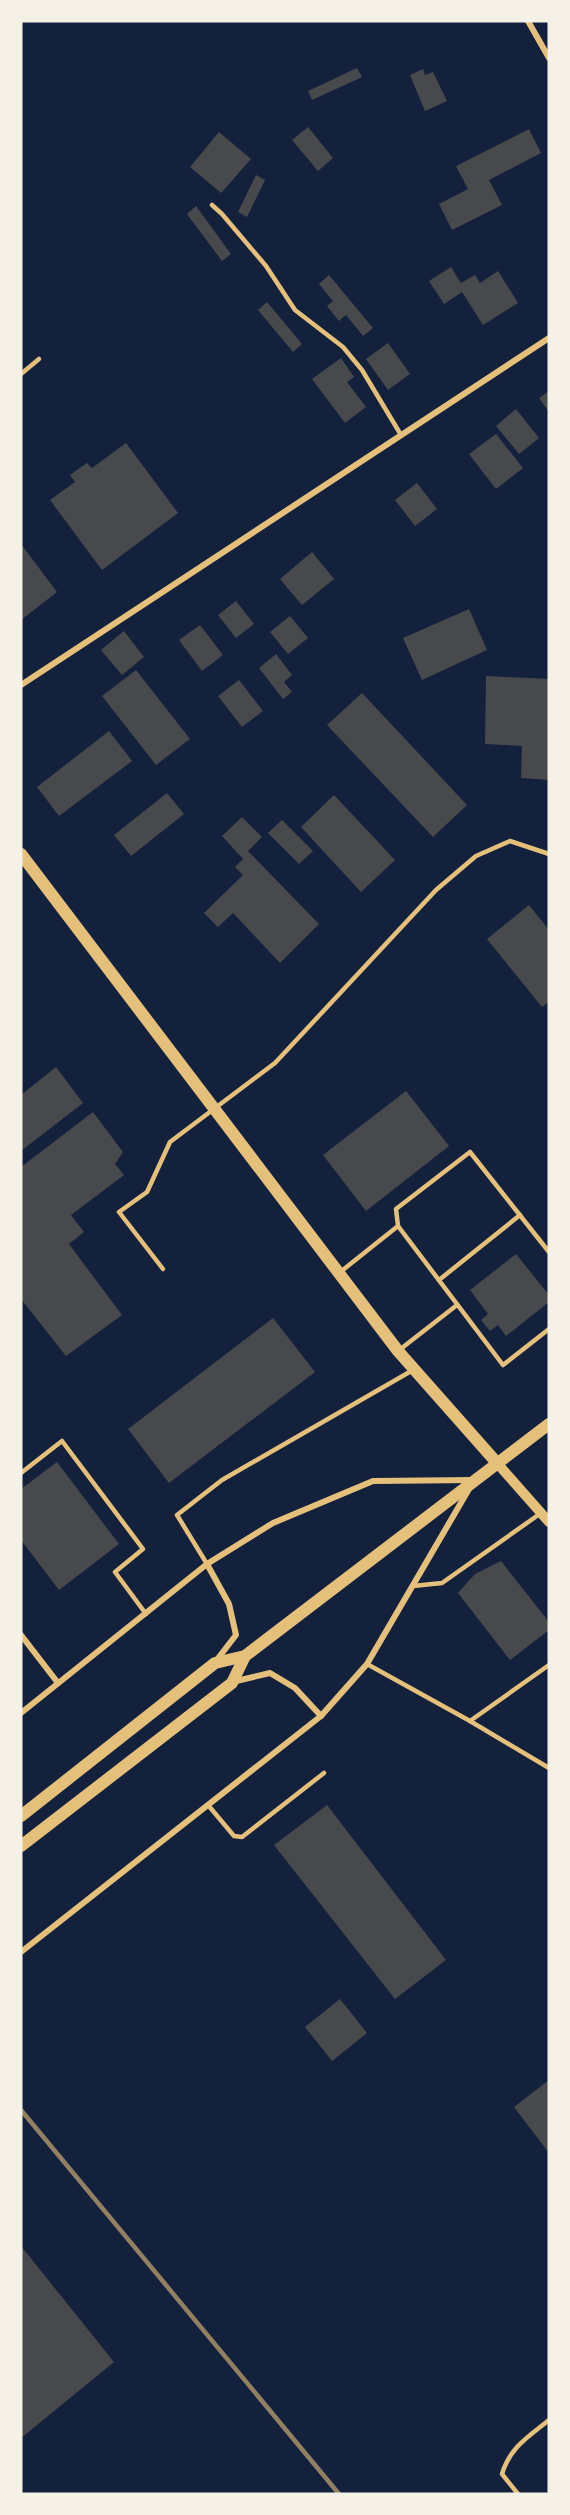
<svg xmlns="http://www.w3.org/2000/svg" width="570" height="2515" viewBox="0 0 570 2515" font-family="'Open Sans',sans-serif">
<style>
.building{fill:#48494c}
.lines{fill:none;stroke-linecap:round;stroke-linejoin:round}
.service{stroke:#e5c07b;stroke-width:4.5}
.minor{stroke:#e5c07b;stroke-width:6}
.tertiary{stroke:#e5c07b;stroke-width:10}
.secondary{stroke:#e5c07b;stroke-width:12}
.rail{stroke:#918062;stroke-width:4.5}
</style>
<rect width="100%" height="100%" fill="#14213d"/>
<g class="building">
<polygon points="357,68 362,77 312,100 308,91"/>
<polygon points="423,69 425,75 433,72 447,101 425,111 410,75"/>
<polygon points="308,127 333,158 318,171 292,140"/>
<polygon points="529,129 541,153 489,180 502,205 452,230 439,204 468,189 456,166"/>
<polygon points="219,132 251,159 221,193 190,167"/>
<polygon points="256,175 265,180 247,217 238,212"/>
<polygon points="196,206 231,254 222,261 187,214"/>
<polygon points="451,267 461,283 475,275 480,283 498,271 518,303 483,325 462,292 444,304 429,281"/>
<polygon points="329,275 373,328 363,336 346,315 339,321 327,306 333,301 319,284"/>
<polygon points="267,302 302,344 293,352 258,310"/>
<polygon points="388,343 410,374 388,390 366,359"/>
<polygon points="341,358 354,377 347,382 366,407 345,423 312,379"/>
<polygon points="549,391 549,412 539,398"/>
<polygon points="516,409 539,438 519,454 496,426"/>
<polygon points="496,434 523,468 496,489 469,454"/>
<polygon points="126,443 178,513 102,570 50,500 75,482 70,475 87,463 92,468"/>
<polygon points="417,483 437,509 415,526 395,500"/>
<polygon points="21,544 57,592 21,620"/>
<polygon points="312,552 334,579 302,605 280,579"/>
<polygon points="236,601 254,624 236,638 218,615"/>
<polygon points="469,609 487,650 422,680 403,638"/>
<polygon points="290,616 308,638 288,654 270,632"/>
<polygon points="200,625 223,655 202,671 179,640"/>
<polygon points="124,631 144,657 122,675 101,650"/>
<polygon points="276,654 292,675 284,682 292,692 283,699 259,668"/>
<polygon points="136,670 190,739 156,765 102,696"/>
<polygon points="486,676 549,679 549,780 521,778 522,746 485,744"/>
<polygon points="239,680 263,711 242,727 218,696"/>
<polygon points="362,693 467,805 433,837 327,725"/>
<polygon points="109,731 132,761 59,816 37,787"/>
<polygon points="167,793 184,814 131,856 114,835"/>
<polygon points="334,795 395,860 361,892 301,827"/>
<polygon points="242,817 262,837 248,851 319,924 280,963 233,913 218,927 204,913 243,875 235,867 243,859 222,836"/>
<polygon points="282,820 313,851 299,864 268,833"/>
<polygon points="529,905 549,930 549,1002 542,1007 487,939"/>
<polygon points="56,1067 83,1103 21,1151 21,1095"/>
<polygon points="406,1091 449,1146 366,1211 323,1155"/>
<polygon points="93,1112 123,1152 115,1164 124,1175 71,1215 84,1232 69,1244 122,1315 66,1356 21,1299 21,1167"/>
<polygon points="516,1254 549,1295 549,1302 506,1336 498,1325 490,1331 481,1320 488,1314 470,1290"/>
<polygon points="273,1318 315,1372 169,1483 128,1429"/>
<polygon points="57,1462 119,1544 59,1590 21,1540 21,1489"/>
<polygon points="501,1561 549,1622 549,1630 510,1660 458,1593 475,1574"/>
<polygon points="327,1805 446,1960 395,1999 274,1845"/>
<polygon points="340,1999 367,2033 332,2061 305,2027"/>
<polygon points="549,2080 549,2153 514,2107"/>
<polygon points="21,2246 114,2362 21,2438"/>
</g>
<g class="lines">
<g class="service">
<polyline points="212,205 222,214 266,266 295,310 343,347 362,370 401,435"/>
<polyline points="21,374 39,359"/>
<polyline points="398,1226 503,1365 549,1329"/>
<polyline points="163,1269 119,1212 147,1192 170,1142 275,1063 436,890 476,856 510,841 549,854"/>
<polyline points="339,1273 398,1226 396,1209 470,1152 549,1252"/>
<polyline points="439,1280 520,1215"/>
<polyline points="398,1351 457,1305"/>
<polyline points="21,1473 62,1441 143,1549 115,1572 146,1614"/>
<polyline points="207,1564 177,1515 222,1480 413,1370"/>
<polyline points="413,1586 442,1583 541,1513"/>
<polyline points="367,1664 470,1721 549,1665"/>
<polyline points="470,1721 549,1768"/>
<polyline points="208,1805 234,1836 242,1837 324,1773"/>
<path d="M518,2494l-16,-20c8,-27 26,-37 47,-54"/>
</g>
<g class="minor">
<polyline points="528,21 549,58"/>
<polyline points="21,685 549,338"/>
<polyline points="207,1564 229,1604 236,1635 216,1661"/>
<polyline points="21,1635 58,1683"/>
<polyline points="232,1682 270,1673 295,1688 321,1716"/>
<polyline points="21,1713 207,1564 273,1523 373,1481 473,1480"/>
<polyline points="21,1952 321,1716 367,1664 469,1489"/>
</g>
<polyline class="tertiary" points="497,1463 549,1522"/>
<g class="secondary">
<polyline points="21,854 398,1351 497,1463"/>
<polyline points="21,1816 215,1663 245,1656 549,1424"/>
<polyline points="21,1846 232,1683 245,1656"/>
</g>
<polyline class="rail" points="21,2110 339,2494"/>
</g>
<rect width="570" height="2515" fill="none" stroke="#f6f1e7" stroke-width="45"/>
</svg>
